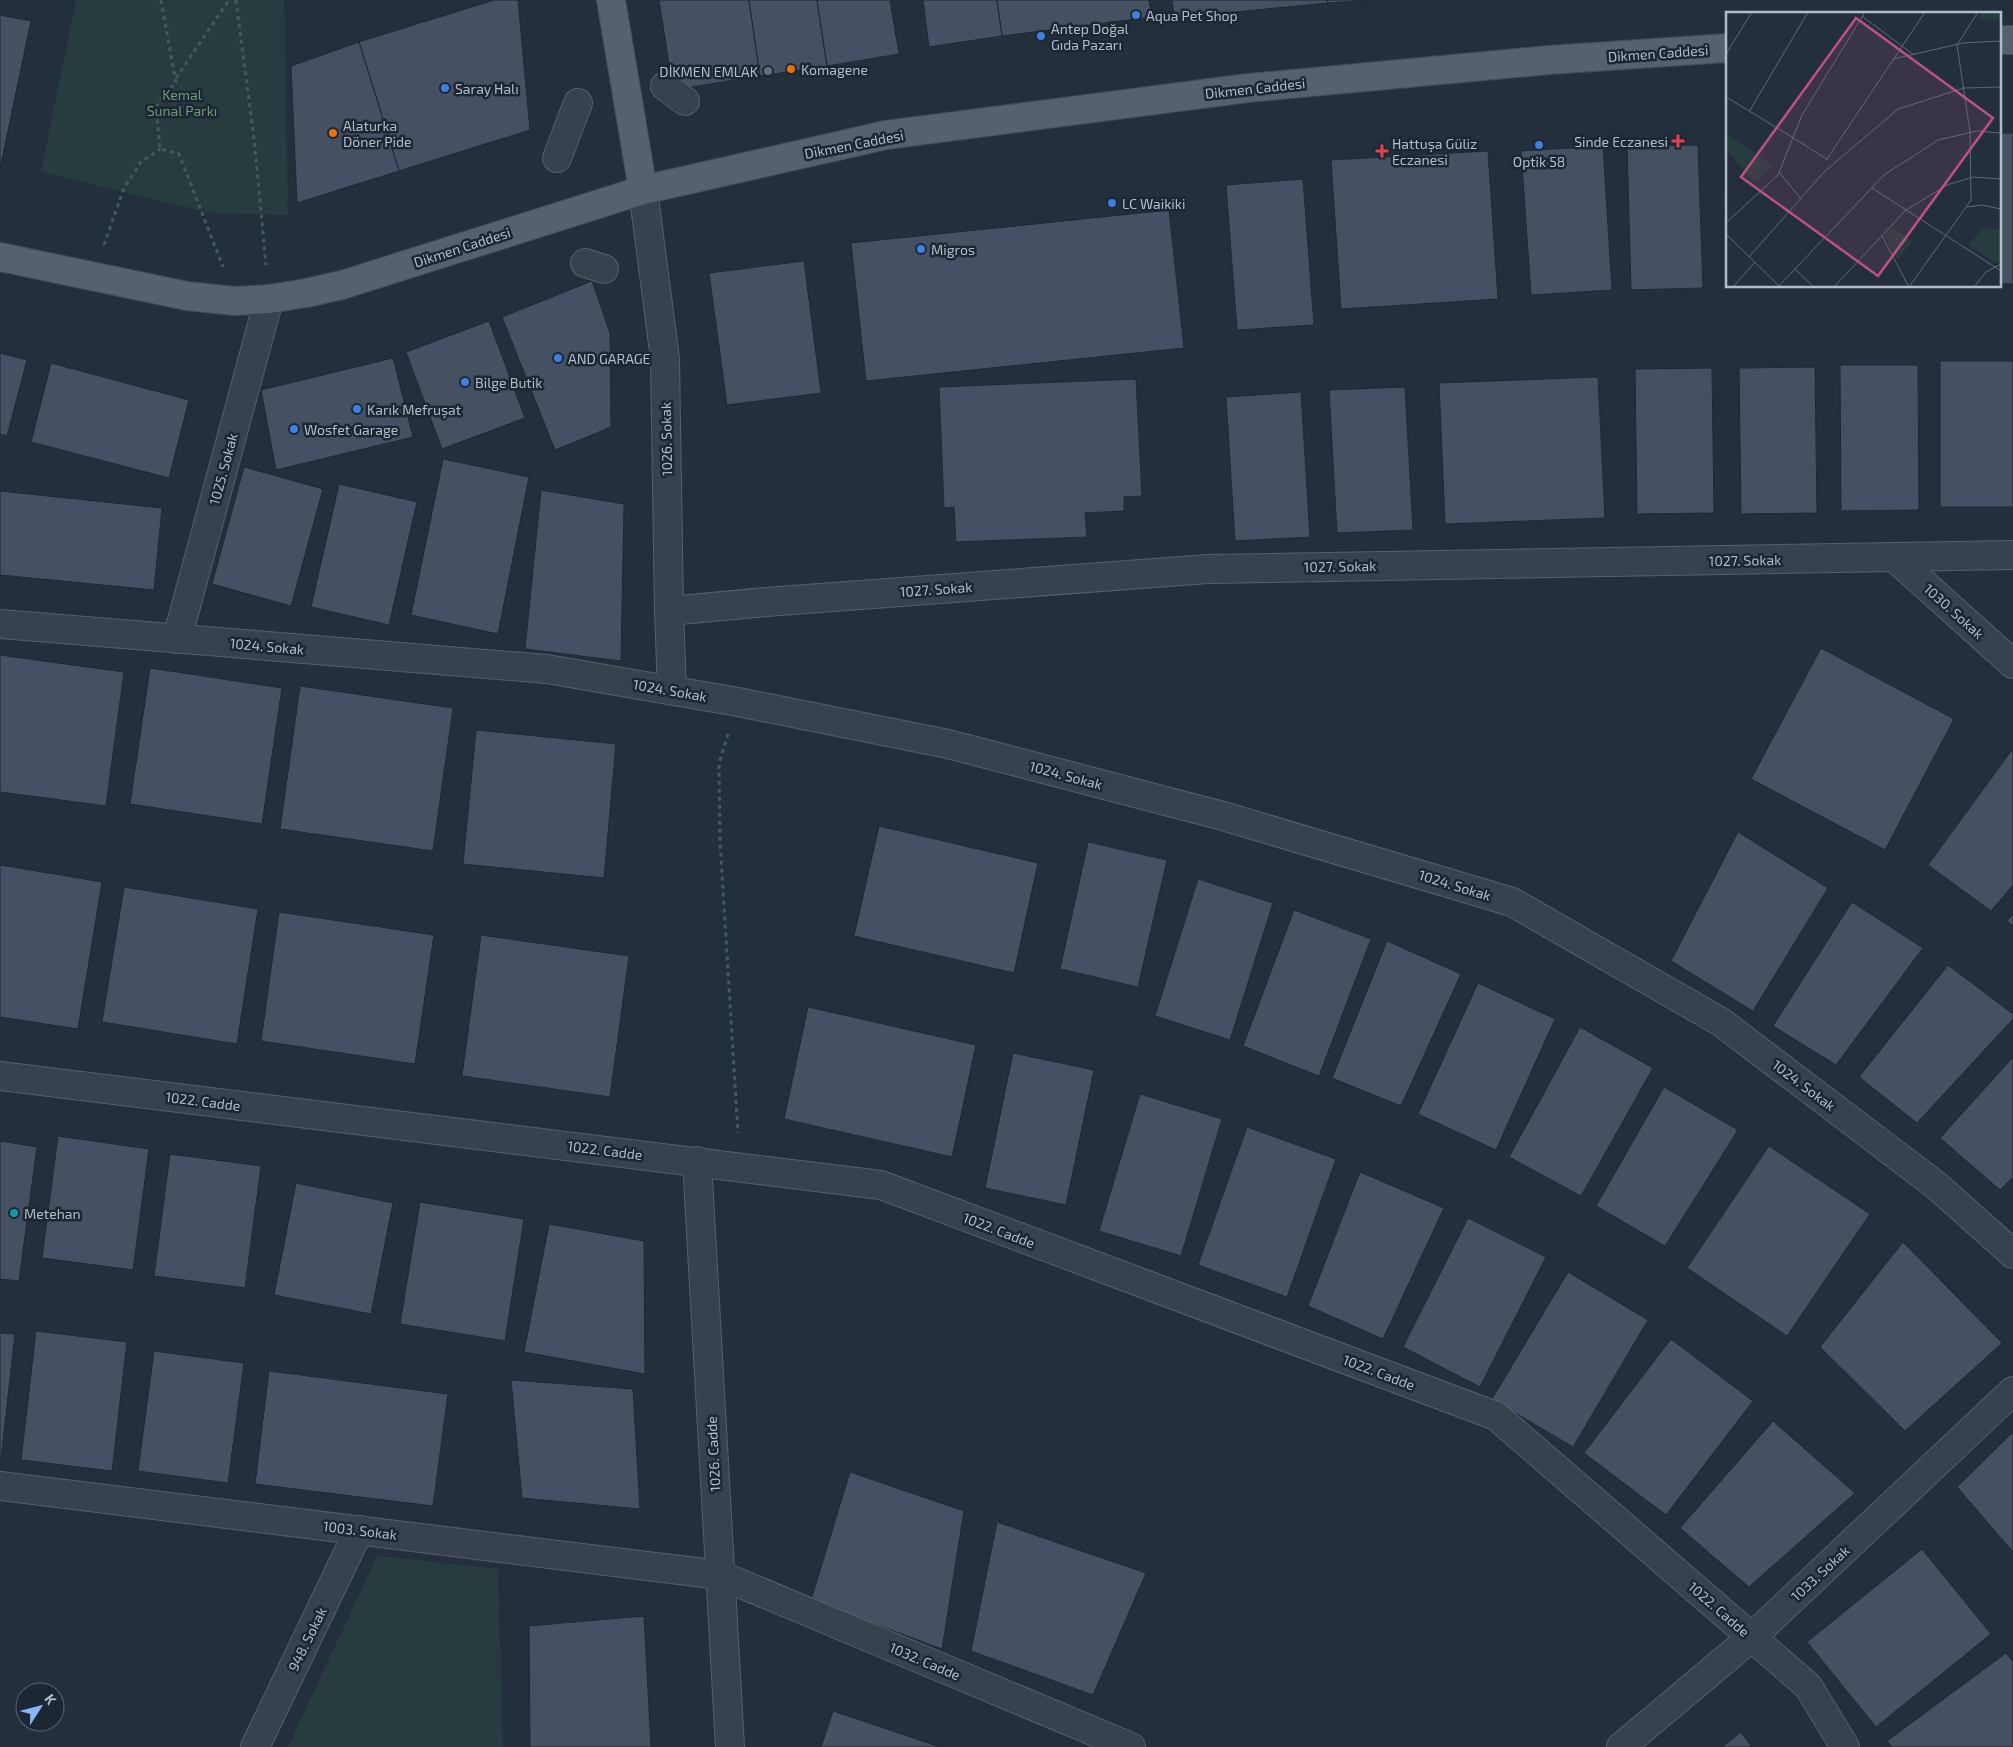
<svg xmlns="http://www.w3.org/2000/svg" width="2013" height="1747" viewBox="0 0 2013 1747" font-family="'Exo 2',sans-serif">
<style>
.green{fill:#263c3f}
.building{fill:#455162;stroke:#1f2835}
.lines{fill:none;stroke-linecap:round;stroke-linejoin:round}
.minor-casing{stroke:#565f6c;stroke-width:30}
.major-casing{stroke:#414a57;stroke-width:30}
.path{stroke:#44595c;stroke-width:3;stroke-dasharray:4 4;stroke-linecap:butt}
.minor{stroke:#38414e;stroke-width:28}
.major{stroke:#56606e;stroke-width:28}
.shop-dot{fill:#3f7fe0;stroke:#1d2633;stroke-width:2}
.food-dot{fill:#e8710a;stroke:#1d2633;stroke-width:2}
.service-dot{fill:#5c6f8a;stroke:#1d2633;stroke-width:2}
.health-dot{fill:#e0444e;stroke:#1d2633;stroke-width:2}
.culture-dot{fill:#0f9aa8;stroke:#1d2633;stroke-width:2}
.labels{text-anchor:middle;dominant-baseline:central;stroke-width:5;stroke-linejoin:round;paint-order:stroke}
.poi-label{font-size:14px;fill:#b4bcc9;stroke:#1d2633;text-anchor:start}
.street-label{font-size:14px;fill:#b4bcc9;stroke:#1d2633}
.park-label{font-size:14px;fill:#6b9a76;stroke:#1d2633}
.inset-road{fill:none;stroke:#5e6776;stroke-width:1}
.view{fill:#bd5182;fill-opacity:0.15;stroke:#bd5182;stroke-width:2.5}
.inset-edge{fill:none;stroke:#b4bcc9;stroke-width:2.5}
</style>
<rect width="100%" height="100%" fill="#242f3e"/>
<g class="green">
<polygon points="76,0 284,0 288,215 212,213 41,172"/>
<polygon points="377,1556 498,1569 503,1747 288,1747"/>
</g>
<g class="building">
<polygon points="494,0 518,0 530,130 399,171 359,42"/>
<polygon points="659,0 749,0 760,76 673,90"/>
<polygon points="749,0 817,0 827,66 760,76"/>
<polygon points="817,0 890,0 899,54 827,66"/>
<polygon points="923,0 997,0 1002,36 929,47"/>
<polygon points="997,0 1149,0 1152,17 1002,36"/>
<polygon points="1172,0 1327,0 1328,3 1174,18"/>
<polygon points="1327,0 1373,0 1328,3"/>
<polygon points="0,15 31,21 0,169"/>
<polygon points="359,42 399,171 297,203 291,66"/>
<rect x="1999" y="133" width="14" height="151"/>
<polygon points="1724,138 1727,138 1726,286"/>
<polygon points="1698,145 1703,288 1631,290 1627,146"/>
<polygon points="1603,146 1612,290 1531,295 1521,151"/>
<polygon points="1488,151 1498,299 1341,309 1331,160"/>
<polygon points="1303,179 1314,325 1237,330 1226,185"/>
<polygon points="1169,210 1184,348 866,381 851,243"/>
<polygon points="804,261 821,393 727,405 709,273"/>
<polygon points="592,281 610,333 611,427 555,450 502,317"/>
<polygon points="489,321 525,418 442,449 406,352"/>
<polygon points="0,353 27,360 7,436 0,434"/>
<polygon points="393,358 413,437 276,470 261,390"/>
<rect x="1940" y="361" width="73" height="146"/>
<polygon points="51,363 189,400 169,478 31,442"/>
<polygon points="1840,365 1918,365 1919,510 1841,511"/>
<polygon points="1815,367 1817,513 1741,514 1739,368"/>
<polygon points="1712,368 1714,513 1637,514 1635,369"/>
<polygon points="1598,377 1605,518 1445,524 1439,383"/>
<polygon points="1136,379 1142,496 1124,497 1124,511 1085,513 1087,537 956,542 954,507 944,508 939,387"/>
<polygon points="1405,387 1413,530 1337,533 1329,390"/>
<polygon points="1301,392 1310,537 1235,541 1226,397"/>
<polygon points="443,459 529,477 498,634 411,615"/>
<polygon points="244,467 323,489 291,606 212,584"/>
<polygon points="339,484 417,502 389,625 311,607"/>
<polygon points="541,490 624,504 621,661 525,649"/>
<polygon points="0,491 162,508 154,590 0,575"/>
<polygon points="1821,648 1954,719 1885,850 1751,779"/>
<polygon points="0,655 124,672 106,806 0,792"/>
<polygon points="150,668 282,688 262,824 130,804"/>
<polygon points="300,686 453,708 433,851 280,829"/>
<polygon points="476,730 616,744 604,878 463,864"/>
<polygon points="2011,751 2013,753 2013,885 1991,911 1928,865"/>
<polygon points="879,826 1038,863 1014,973 854,936"/>
<polygon points="1738,832 1828,888 1753,1011 1671,961"/>
<polygon points="1088,842 1167,860 1138,987 1060,969"/>
<polygon points="0,865 102,882 78,1029 0,1017"/>
<polygon points="1198,879 1273,903 1230,1040 1155,1016"/>
<polygon points="124,887 258,909 237,1044 102,1022"/>
<polygon points="1852,902 1923,948 1836,1065 1773,1026"/>
<polygon points="1294,910 1371,939 1319,1076 1243,1046"/>
<polygon points="279,912 434,935 415,1064 261,1041"/>
<polygon points="2013,914 2013,926 2007,921"/>
<polygon points="481,935 629,956 610,1097 462,1076"/>
<polygon points="1387,941 1461,974 1401,1106 1332,1078"/>
<polygon points="1948,965 2013,1014 2013,1019 1917,1123 1859,1077"/>
<polygon points="1478,983 1555,1019 1496,1150 1418,1114"/>
<polygon points="808,1007 976,1045 952,1157 784,1119"/>
<polygon points="1580,1027 1653,1068 1581,1196 1509,1157"/>
<polygon points="1013,1053 1094,1070 1066,1205 985,1188"/>
<polygon points="2013,1057 2013,1177 2000,1190 1940,1138"/>
<polygon points="1664,1087 1738,1130 1665,1246 1596,1206"/>
<polygon points="1140,1094 1222,1119 1181,1256 1099,1231"/>
<polygon points="1247,1127 1336,1159 1287,1297 1198,1265"/>
<polygon points="58,1136 149,1149 133,1270 42,1258"/>
<polygon points="0,1141 37,1147 19,1281 0,1279"/>
<polygon points="1769,1146 1870,1214 1787,1336 1687,1268"/>
<polygon points="170,1154 261,1166 245,1288 154,1276"/>
<polygon points="1360,1172 1444,1208 1383,1339 1308,1306"/>
<polygon points="296,1183 393,1203 371,1314 274,1295"/>
<polygon points="420,1202 524,1219 505,1341 400,1324"/>
<polygon points="1468,1218 1546,1257 1480,1387 1403,1347"/>
<polygon points="549,1224 644,1241 645,1374 524,1352"/>
<polygon points="1903,1242 2002,1343 1905,1431 1820,1347"/>
<polygon points="1568,1272 1648,1320 1573,1447 1492,1399"/>
<polygon points="36,1331 127,1342 112,1471 21,1460"/>
<polygon points="0,1333 15,1334 1,1459 0,1458"/>
<polygon points="1671,1339 1753,1401 1666,1515 1584,1453"/>
<polygon points="154,1351 244,1363 228,1483 138,1471"/>
<polygon points="269,1371 448,1394 433,1506 255,1484"/>
<polygon points="511,1380 633,1389 640,1509 522,1498"/>
<polygon points="1773,1421 1855,1493 1749,1587 1680,1528"/>
<polygon points="2013,1432 2013,1552 1957,1487"/>
<polygon points="850,1472 964,1511 942,1649 811,1600"/>
<polygon points="997,1522 1146,1573 1093,1695 971,1651"/>
<polygon points="1922,1549 1991,1634 1876,1727 1807,1642"/>
<polygon points="644,1616 651,1747 530,1747 529,1626"/>
<polygon points="2006,1653 2013,1662 2013,1747 1892,1747 1887,1741"/>
<polygon points="833,1711 940,1747 821,1747"/>
<polygon points="1741,1732 1752,1747 1722,1747"/>
</g>
<g class="lines">
<g class="minor-casing">
<g id="minor">
<polyline points="665,86 685,101"/>
<polyline points="557,158 578,103"/>
<polyline points="643,190 665,359 669,611 672,690"/>
<polyline points="585,263 604,269"/>
<polyline points="1894,557 2013,664"/>
<polyline points="669,611 766,602 1208,569 2013,555"/>
<polyline points="0,624 547,669 738,702 948,744 1223,816 1512,902 1721,1022 1937,1186 2013,1254"/>
<polyline points="177,639 269,299"/>
<polyline points="0,1076 881,1185 1496,1416 1808,1686 1845,1747"/>
<polyline points="697,1161 730,1747"/>
<polyline points="0,1486 720,1575 1131,1747"/>
<polyline points="255,1747 359,1530"/>
<polyline points="1621,1747 1752,1637 2013,1391"/>
</g>
</g>
<g class="major-casing">
<g id="major">
<polyline points="611,0 643,190"/>
<polyline points="1999,40 2013,40"/>
<polyline points="0,257 187,296 235,301 269,299 306,293 342,285 643,190 886,135 1248,88 1549,60 1727,48"/>
</g>
</g>
<g class="path">
<polyline points="161,0 176,83 166,92 156,107 160,149 179,154 223,267"/>
<polyline points="236,0 254,138 266,265"/>
<polyline points="176,78 229,0"/>
<polyline points="104,245 124,188 141,162 160,149"/>
<polyline points="728,734 719,764 720,841 738,1133"/>
</g>
<use href="#minor" class="minor"/>
<use href="#major" class="major"/>
</g>
<g class="shop-dot">
<circle cx="1136" cy="15" r="5"/>
<circle cx="1041" cy="36" r="5"/>
<circle cx="445" cy="88" r="5"/>
<circle cx="1539" cy="145" r="5"/>
<circle cx="1112" cy="203" r="5"/>
<circle cx="921" cy="249" r="5"/>
<circle cx="558" cy="358" r="5"/>
<circle cx="465" cy="382" r="5"/>
<circle cx="357" cy="409" r="5"/>
<circle cx="294" cy="429" r="5"/>
</g>
<g class="food-dot">
<circle cx="791" cy="69" r="5"/>
<circle cx="333" cy="133" r="5"/>
</g>
<circle class="service-dot" cx="768" cy="71" r="5"/>
<g class="health-dot">
<path d="M1675.5 133.5h5v5h5v5h-5v5h-5v-5h-5v-5h5z"/>
<path d="M1379.5 143.5h5v5h5v5h-5v5h-5v-5h-5v-5h5z"/>
</g>
<circle class="culture-dot" cx="14" cy="1213" r="5"/>
<g class="labels">
<g class="poi-label">
<text x="1146" y="15">Aqua Pet Shop</text>
<text x="1051" y="28">Antep Doğal<tspan x="1051" dy="16">Gıda Pazarı</tspan></text>
<text x="801" y="69">Komagene</text>
<text x="758" y="71" text-anchor="end">DİKMEN EMLAK</text>
<text x="455" y="88">Saray Halı</text>
<text x="343" y="125">Alaturka<tspan x="343" dy="16">Döner Pide</tspan></text>
<text x="1668" y="141" text-anchor="end">Sinde Eczanesi</text>
<text x="1392" y="143">Hattuşa Güliz<tspan x="1392" dy="16">Eczanesi</tspan></text>
<text x="1539" y="161" text-anchor="middle">Optik 58</text>
<text x="1122" y="203">LC Waikiki</text>
<text x="931" y="249">Migros</text>
<text x="568" y="358">AND GARAGE</text>
<text x="475" y="382">Bilge Butik</text>
<text x="367" y="409">Karık Mefruşat</text>
<text x="304" y="429">Wosfet Garage</text>
<text x="24" y="1213">Metehan</text>
</g>
<g class="street-label">
<text transform="translate(1658 53) rotate(-4)">Dikmen Caddesi</text>
<text transform="translate(1255 88) rotate(-6)">Dikmen Caddesi</text>
<text transform="translate(854 144) rotate(-11)">Dikmen Caddesi</text>
<text transform="translate(462 247) rotate(-18)">Dikmen Caddesi</text>
<text transform="translate(666 439) rotate(-91)">1026. Sokak</text>
<text transform="translate(223 469) rotate(-75)">1025. Sokak</text>
<text transform="translate(1745 560) rotate(-1)">1027. Sokak</text>
<text transform="translate(1340 566) rotate(-1)">1027. Sokak</text>
<text transform="translate(936 589) rotate(-4)">1027. Sokak</text>
<text transform="translate(1954 611) rotate(42)">1030. Sokak</text>
<text transform="translate(267 646) rotate(5)">1024. Sokak</text>
<text transform="translate(670 690) rotate(10)">1024. Sokak</text>
<text transform="translate(1066 775) rotate(15)">1024. Sokak</text>
<text transform="translate(1455 885) rotate(17)">1024. Sokak</text>
<text transform="translate(1804 1085) rotate(37)">1024. Sokak</text>
<text transform="translate(203 1101) rotate(7)">1022. Cadde</text>
<text transform="translate(605 1150) rotate(7)">1022. Cadde</text>
<text transform="translate(999 1230) rotate(21)">1022. Cadde</text>
<text transform="translate(1379 1372) rotate(21)">1022. Cadde</text>
<text transform="translate(713 1454) rotate(-93)">1026. Cadde</text>
<text transform="translate(360 1530) rotate(7)">1003. Sokak</text>
<text transform="translate(1820 1573) rotate(-43)">1033. Sokak</text>
<text transform="translate(1719 1609) rotate(41)">1022. Cadde</text>
<text transform="translate(307 1639) rotate(-64)">948. Sokak</text>
<text transform="translate(925 1661) rotate(23)">1032. Cadde</text>
</g>
<g class="park-label">
<text x="182" y="94">Kemal<tspan x="182" dy="16">Sunal Parkı</tspan></text>
</g>
</g>
<g transform="translate(1726 12)">
<rect width="275" height="275" fill="#242f3e"/>
<path d="M257,0h18v9l-23,-1zM1,122l47,32 -18,17 -30,-33zM167,215l19,14 -14,20 -13,-25zM258,215l17,3v30l-5,3 -28,-18z" fill="#263c3f"/>
<path class="inset-road" d="M136,4l52,39M0,42l26,-42M167,47l70,-16 38,-2M0,85l66,40M23,100l59,-100M66,125l36,23M101,147l98,-147M53,160l22,27M146,176l129,83M241,195l15,-2 19,4M0,211l52,-48 24,-60 63,-103M0,222l54,53M156,224l27,51M23,245l75,-85 74,-63 66,-21 37,-1M69,257l19,18M7,275l22,-25M52,275l106,-112 54,-35 39,-9 24,2M108,275l72,-77 41,-25 26,-8 28,2M183,275l62,-87 -1,-68 -13,-87 21,-33M248,275l12,-15 15,-8"/>
<path class="view" d="M130,6l137,100 -115,158 -137,-99z"/>
<rect width="275" height="275" class="inset-edge"/>
</g>
<g transform="translate(40 1707) rotate(54)"><circle r="24" fill="#1d2633" stroke="#59626f"/>
<path d="M0-4L9 19L0 12L-9 19Z" fill="#8ab4f8"/>
<text y="-8" font-size="14" font-weight="bold" text-anchor="middle" fill="#b4bcc9">K</text>
</g>
</svg>
